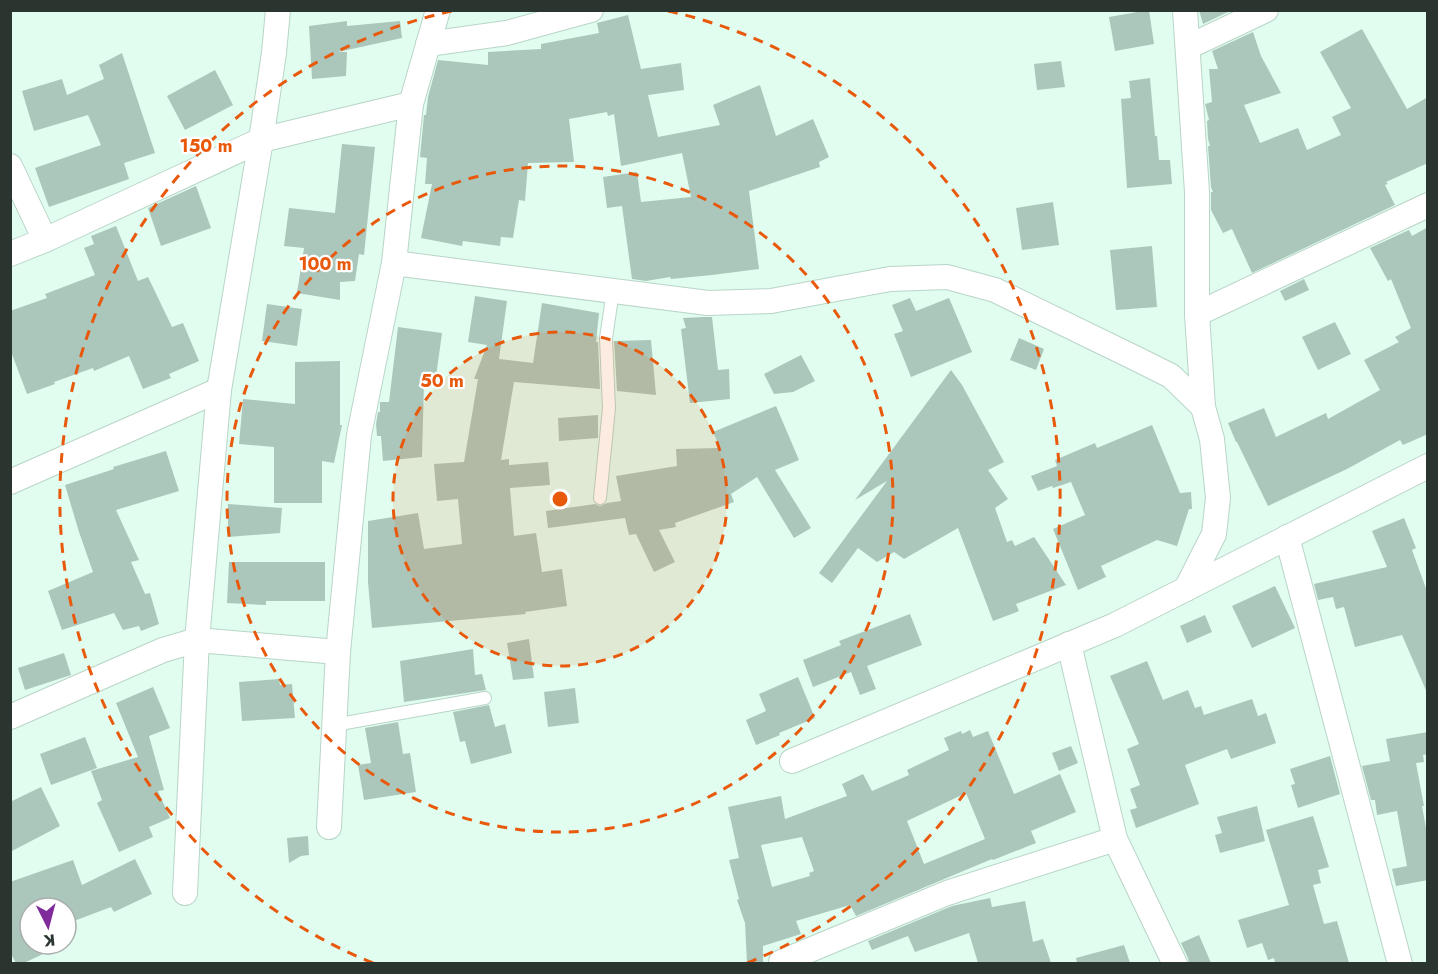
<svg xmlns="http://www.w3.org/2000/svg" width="1438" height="974" viewBox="0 0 1438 974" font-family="Jost,sans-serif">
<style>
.building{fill:#abc7bb;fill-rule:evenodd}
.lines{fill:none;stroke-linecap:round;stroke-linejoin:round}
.lane-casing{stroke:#b9d5c8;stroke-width:14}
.street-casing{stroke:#b9d5c8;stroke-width:26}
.lane{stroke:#fff;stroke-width:12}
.street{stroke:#fff;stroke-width:24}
.ring{fill:none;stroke:#e8590c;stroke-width:3;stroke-dasharray:10 8}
.centre{fill:#e8590c;stroke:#fff;stroke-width:3}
.ring-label{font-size:18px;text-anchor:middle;font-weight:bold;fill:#e8590c;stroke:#fff;stroke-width:4.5;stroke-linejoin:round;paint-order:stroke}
</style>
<rect width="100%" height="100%" fill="#e0fdef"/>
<g class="building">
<polygon points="1149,10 1154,44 1115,51 1109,17"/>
<polygon points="1199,10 1232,10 1203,24"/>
<polygon points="628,15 641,69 681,63 684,90 648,95 658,137 720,125 713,105 760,85 776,136 813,119 829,157 819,162 820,167 749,191 759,269 712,275 671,279 670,277 646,281 632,279 622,206 607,208 603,177 637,172 641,202 691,197 682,153 621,166 614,114 608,116 607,112 569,119 574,162 528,163 525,201 519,200 513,238 501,237 500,246 463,241 462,246 421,238 432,184 425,184 427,158 420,157 424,115 426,115 428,97 438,60 488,65 488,52 541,49 541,44 599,33 597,23"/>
<polygon points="347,21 347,26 400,21 402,38 338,52 347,52 346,76 312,79 309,26"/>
<polygon points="1362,29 1407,109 1428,97 1428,163 1386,182 1388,184 1385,185 1395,205 1252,273 1232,229 1223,233 1211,210 1211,192 1213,192 1211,187 1208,146 1210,146 1208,139 1207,121 1209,120 1205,104 1212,102 1209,69 1218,69 1212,51 1253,32 1261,56 1281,93 1244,105 1260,143 1298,128 1307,150 1341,135 1332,117 1351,108 1320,52"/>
<polygon points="122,53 155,153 124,163 129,179 49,207 35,168 101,145 88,115 34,131 22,91 62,79 67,95 104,79 99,65"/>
<polygon points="1061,61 1065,87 1037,90 1034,64"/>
<polygon points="215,70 233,105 185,130 167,96"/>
<polygon points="1150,78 1155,136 1157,136 1159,160 1170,160 1172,184 1127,188 1121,99 1131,98 1129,81"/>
<polygon points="342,144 375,147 364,255 359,254 355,281 340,282 340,300 297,293 304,248 284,246 289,208 335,213"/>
<polygon points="196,186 211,228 161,246 148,208"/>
<polygon points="1053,202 1059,245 1022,250 1016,208"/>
<polygon points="116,226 138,281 148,277 172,327 183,323 199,361 169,374 171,378 143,389 129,356 94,371 93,368 54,382 55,384 27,394 10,349 10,311 47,298 45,294 95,275 84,248 94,244 91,236"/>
<polygon points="1428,227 1428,434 1403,445 1400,440 1347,469 1268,506 1237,442 1236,442 1228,423 1264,408 1276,437 1326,413 1328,419 1380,390 1364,360 1399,342 1395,337 1411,328 1391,279 1388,281 1370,248 1409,230 1412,236"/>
<polygon points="1152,246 1157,307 1116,310 1110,250"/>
<polygon points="1304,279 1309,290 1285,301 1280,291"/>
<polygon points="475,296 507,301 499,359 533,363 542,303 599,313 596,342 598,342 600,389 514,382 501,460 509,459 509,465 548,462 550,485 510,488 514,536 536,533 542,572 562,569 567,606 525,612 526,614 372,628 368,582 368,521 418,513 424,549 462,544 458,499 437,501 434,464 464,462 478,379 474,379 487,345 468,342"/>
<polygon points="910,298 916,311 949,298 972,352 911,377 894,334 903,331 892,305"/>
<polygon points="267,304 302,309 297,346 262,341"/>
<polygon points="704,317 712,317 718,370 729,369 730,399 690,403 681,329 686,328 683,318"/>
<polygon points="1335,322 1351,354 1318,370 1302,337"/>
<polygon points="398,327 442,333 435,384 424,383 422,457 383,461 381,436 377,436 376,424 378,412 380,412 380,402 389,402"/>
<polygon points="1019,338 1044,349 1036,370 1010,360"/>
<polygon points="651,340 656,395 617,391 614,341"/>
<polygon points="801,355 815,381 793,392 774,394 764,374"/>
<polygon points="340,361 340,425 342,425 334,463 322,461 322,503 274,503 274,447 239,444 243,399 295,404 295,362"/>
<polygon points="951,370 962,385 1004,462 988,470 1008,499 995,508 1007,542 1012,540 1015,546 1034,537 1066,585 1016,604 1019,611 993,621 958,528 904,559 894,552 877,562 858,548 832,583 819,573 887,481 855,500"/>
<polygon points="776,406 799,460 775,470 811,528 794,538 757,477 731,494 734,502 675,523 676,527 659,530 675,562 654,572 636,534 629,535 625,518 548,528 546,511 595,504 600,506 607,503 621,501 616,476 677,466 676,449 720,448 713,432"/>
<polygon points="598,415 598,438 559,441 558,418"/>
<polygon points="1152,425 1180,493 1191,492 1192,509 1189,509 1177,546 1157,540 1101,566 1106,577 1078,590 1053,529 1085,515 1071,482 1053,488 1052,486 1038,491 1031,476 1057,466 1055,460 1095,443 1097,448"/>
<polygon points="166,451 179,491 116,510 139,560 131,562 145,594 150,593 159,624 141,631 139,626 123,630 114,613 62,630 48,591 93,572 79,532 65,485 114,469 113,467"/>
<polygon points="228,504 282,508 280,533 228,537"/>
<polygon points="1404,518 1416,548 1412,550 1428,594 1428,695 1402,635 1355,647 1344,607 1336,609 1333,597 1318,600 1314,584 1387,567 1372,531"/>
<polygon points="229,562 325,562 325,601 266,601 266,605 227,603"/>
<polygon points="1275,586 1295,628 1252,648 1232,606"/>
<polygon points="910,614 922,645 867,666 876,689 860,695 851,672 813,687 803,660 841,645 839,641"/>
<polygon points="1205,615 1212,632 1187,643 1180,626"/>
<polygon points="529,639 534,678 513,680 507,643"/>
<polygon points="473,649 475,675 482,674 486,690 404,702 400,661"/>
<polygon points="64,653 71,675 25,690 18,668"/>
<polygon points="1147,661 1163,700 1188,690 1195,708 1201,706 1204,715 1252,699 1258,716 1266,713 1276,743 1231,759 1227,749 1185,765 1199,804 1136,828 1130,810 1137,808 1130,789 1140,785 1127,749 1139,744 1110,676"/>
<polygon points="798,677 815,718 779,733 780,735 756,745 746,720 766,711 759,694"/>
<polygon points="279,679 280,685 292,684 295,718 242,721 239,682"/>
<polygon points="153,687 170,728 149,736 164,790 158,791 170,818 149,827 153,837 119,852 97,803 102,800 91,771 138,757 116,703"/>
<polygon points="575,688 579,723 548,727 544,692"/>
<polygon points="489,705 495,727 505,724 512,753 471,764 465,741 460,742 453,712"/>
<polygon points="398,722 403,754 410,753 416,792 364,800 358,765 371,763 365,728"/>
<path d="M970,730l3,7 15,-6 26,63 46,-20 16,38 -45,19 5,12 -43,17 -1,-1 -136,57 -6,-11 -54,16 5,13 -38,12v17h-16l-2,-40 -8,-23 2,-1 -10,-39 10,-2 -11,-51 53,-11 4,23 62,-23 -5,-12 21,-10 9,17 37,-16 -2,-5 42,-20 -5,-12 17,-7 1,3zM966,793l19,46 -61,25 -17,-43zM802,837l12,34 -5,2 1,3 -38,11 -11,-42z"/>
<polygon points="1428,732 1428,754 1423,755 1424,762 1416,763 1424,806 1422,806 1428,839 1428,880 1396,886 1392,869 1407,866 1397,811 1377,815 1375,800 1371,800 1362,766 1390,761 1386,739"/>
<polygon points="85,737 97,768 51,785 40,754"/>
<polygon points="1071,746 1078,763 1059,771 1052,753"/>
<polygon points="1330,756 1340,794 1298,808 1291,785 1295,784 1290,769"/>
<polygon points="41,787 60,826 10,852 10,802"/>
<polygon points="1257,806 1265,841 1220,853 1215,835 1222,833 1217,817"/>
<polygon points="1313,816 1329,867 1318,870 1321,883 1313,885 1324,924 1337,921 1349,963 1275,963 1274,958 1268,960 1262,943 1247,948 1238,920 1289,905 1266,830"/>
<polygon points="308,836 309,855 301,856 289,863 287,838"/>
<polygon points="135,859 152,894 114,912 111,907 66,924 66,908 30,908 30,944 64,944 24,963 16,963 10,952 10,882 73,860 82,885"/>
<polygon points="990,898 992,907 1025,901 1033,942 1043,939 1051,963 978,963 969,933 915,952 908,936 872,950 868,941 952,906"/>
<polygon points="1199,935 1211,963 1189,963 1188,958 1181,943"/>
<polygon points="1124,945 1130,963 1077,963 1076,958"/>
</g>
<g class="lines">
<g class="lane-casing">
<g id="lane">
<polyline points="600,498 609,408 606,338 613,291"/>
<polyline points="334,725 485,698"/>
</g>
</g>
<g class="street-casing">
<g id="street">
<polyline points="1185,10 1197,192 1197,314 1203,407 1212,439 1218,498 1214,534 1186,589"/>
<polyline points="428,44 507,33 591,10"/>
<polyline points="1188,47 1266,10"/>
<polyline points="10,166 45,240"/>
<polyline points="10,254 45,240 261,140 411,104"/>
<polyline points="394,263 708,303 771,301 890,279 947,277 995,290 1139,360 1171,376 1203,407"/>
<polyline points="1197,314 1428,205"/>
<polyline points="10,482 219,390"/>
<polyline points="1287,537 1400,964"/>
<polyline points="1069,644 1115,839 1175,964"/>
<polyline points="10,717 163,650 197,640 338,652"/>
<polyline points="792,761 1115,625 1428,466"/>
<polyline points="329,827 338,652 359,435 394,263 411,104 438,10"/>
<polyline points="185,893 197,640 219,390 261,140 274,53 278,10"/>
<polyline points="781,964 781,962 947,893 1115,839"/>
</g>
</g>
<use href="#lane" class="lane"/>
<use href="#street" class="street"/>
</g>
<circle cx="560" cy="499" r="167" fill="#e8590c" fill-opacity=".12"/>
<g class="ring">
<circle cx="560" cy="499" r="167"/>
<circle cx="560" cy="499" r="333"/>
<path d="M373 963A500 500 0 0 1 452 11M668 11A500 500 0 0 1 747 963"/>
</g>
<circle cx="560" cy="499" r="9" class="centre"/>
<g class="ring-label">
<text x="206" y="152">150 m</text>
<text x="325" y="270">100 m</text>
<text x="442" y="387">50 m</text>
</g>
<rect width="1438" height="974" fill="none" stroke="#2a3530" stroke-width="24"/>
<g transform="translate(48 926) rotate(174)"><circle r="28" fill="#ffffff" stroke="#aaaeac" stroke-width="1.5"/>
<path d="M0-4.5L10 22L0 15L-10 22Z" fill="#7f2b9b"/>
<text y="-9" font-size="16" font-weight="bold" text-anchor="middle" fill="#2a3530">K</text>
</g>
</svg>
